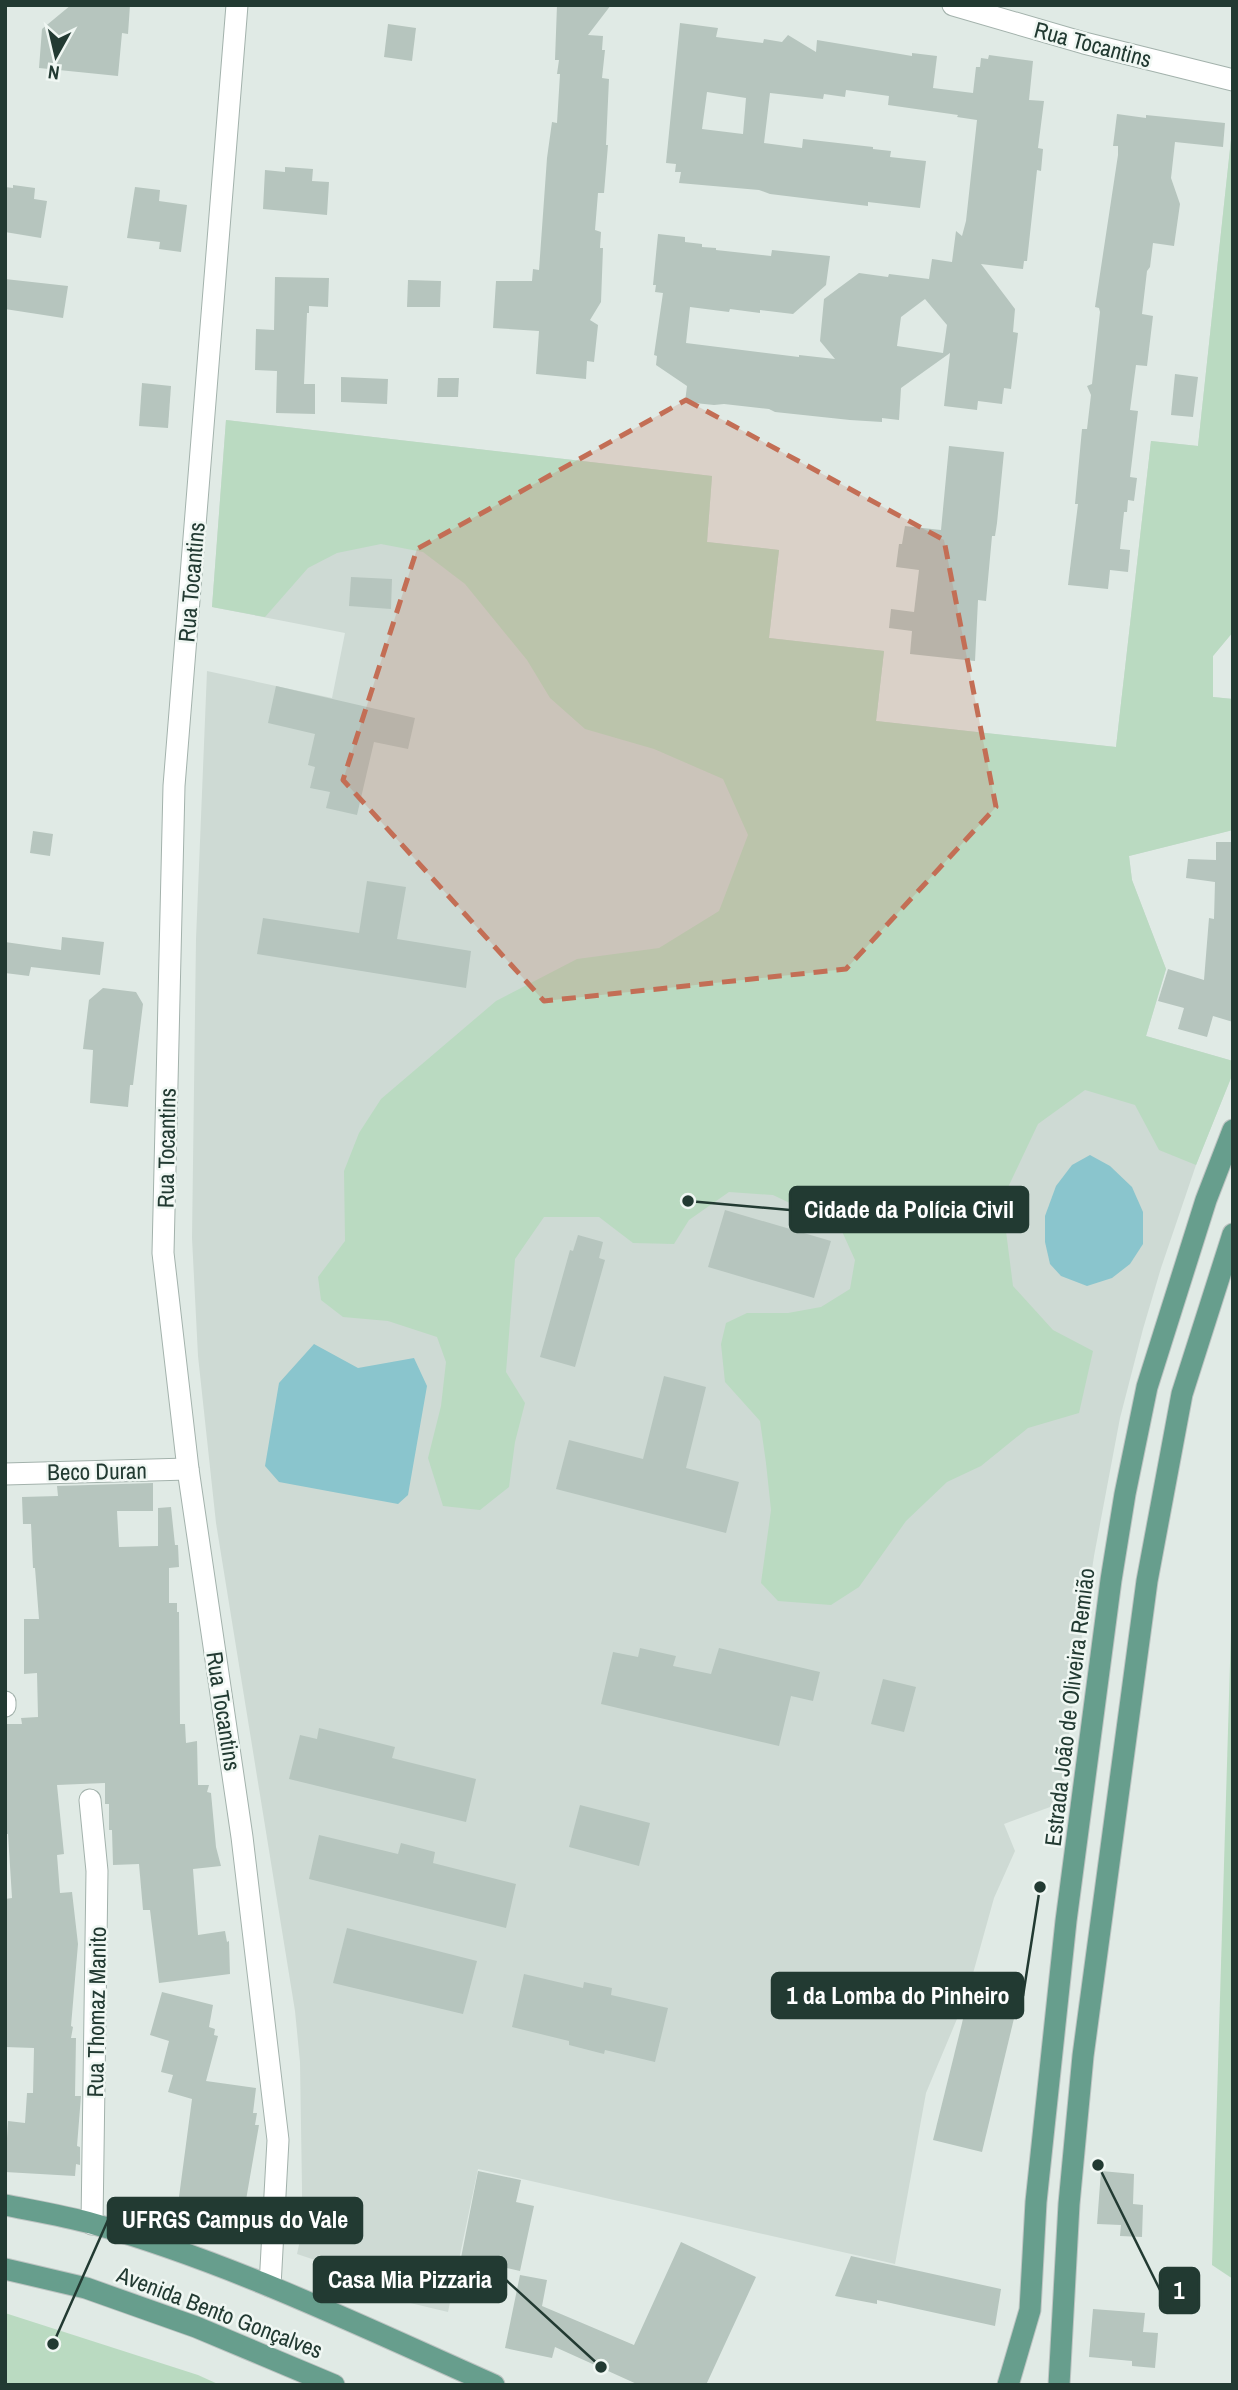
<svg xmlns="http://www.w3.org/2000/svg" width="1238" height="2390" viewBox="0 0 1238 2390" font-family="'Archivo Narrow',sans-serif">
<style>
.built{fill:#cedad4}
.green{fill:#badac1}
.water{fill:#8ac5cd}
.building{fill:#b6c5be;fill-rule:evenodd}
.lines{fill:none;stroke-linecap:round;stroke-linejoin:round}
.minor-casing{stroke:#a3b2ac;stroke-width:23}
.major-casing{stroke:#bdc4c2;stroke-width:23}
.minor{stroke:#fff;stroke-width:21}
.major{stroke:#679e8d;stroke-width:21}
.marked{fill:#c36e55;fill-opacity:0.2;stroke:#c36e55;stroke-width:5;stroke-dasharray:14 9;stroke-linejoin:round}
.labels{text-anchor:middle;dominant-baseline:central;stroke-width:5;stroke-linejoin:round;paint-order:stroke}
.street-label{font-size:23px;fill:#223a32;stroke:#f0f7f3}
.leader{fill:none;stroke:#223a32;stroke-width:2.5}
.callout-dot{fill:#223a32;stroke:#f0f7f3;stroke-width:2.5}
.callout{fill:#223a32;stroke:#223a32;stroke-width:2.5}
.callout-label{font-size:24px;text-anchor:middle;font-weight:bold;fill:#fff}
</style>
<rect width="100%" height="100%" fill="#e0eae5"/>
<polygon class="built" points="1233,121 1233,632 1213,656 1213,697 1233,699 1233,830 1129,856 1132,880 1166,969 1146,1036 1233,1061 1233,1073 1196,1165 1161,1268 1143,1329 1120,1418 1094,1556 1077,1668 1061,1803 1004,1824 1015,1851 994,1898 967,1995 926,2093 895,2264 478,2169 448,2312 347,2288 351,2272 297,2254 302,2231 302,2188 300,2062 295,2011 216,1523 198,1356 192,1238 196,939 207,671 332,698 345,633 212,607 226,420 712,476 707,542 779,550 769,638 884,651 876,721 1116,747 1151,441 1198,446"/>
<g class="green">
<polygon points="1233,121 1233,632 1213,656 1213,697 1233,699 1233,830 1129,856 1132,880 1166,969 1146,1036 1233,1061 1233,1073 1196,1165 1159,1150 1135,1105 1085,1090 1038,1124 1002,1200 1013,1286 1053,1330 1093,1351 1079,1413 1028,1428 981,1466 947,1482 906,1521 859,1587 831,1605 778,1601 761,1583 771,1510 766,1463 760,1421 725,1382 721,1344 726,1323 747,1313 788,1313 821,1307 850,1289 855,1260 840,1227 773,1195 729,1192 689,1220 674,1244 633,1243 599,1217 544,1217 515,1259 506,1372 525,1403 515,1442 509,1487 480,1510 443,1506 428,1458 441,1406 446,1362 437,1337 388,1321 343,1317 321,1300 318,1277 345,1241 344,1171 359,1133 381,1099 496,1001 577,959 659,948 719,911 748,835 723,779 654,749 585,729 550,698 527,660 465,584 423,552 381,544 337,553 308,568 265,617 212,607 226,420 712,476 707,542 779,550 769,638 884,651 876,721 1116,747 1151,441 1198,446"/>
<polygon points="1233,1563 1233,2279 1212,2265"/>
<polygon points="5,2313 198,2375 220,2385 5,2385"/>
</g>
<g class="water">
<polygon points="1090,1155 1110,1166 1132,1187 1143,1212 1143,1244 1130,1264 1112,1278 1087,1286 1061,1276 1050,1264 1045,1242 1045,1216 1056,1186 1072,1165"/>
<polygon points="314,1344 358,1368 414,1358 427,1386 408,1495 398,1504 279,1482 265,1466 279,1383"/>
</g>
<g class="building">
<polygon points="71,5 130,5 128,34 122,33 118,76 39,68 42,29"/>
<polygon points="557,5 611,5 588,35 603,36 602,50 605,50 602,78 609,79 606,145 608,145 604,193 598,193 595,230 601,232 600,248 603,248 601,302 590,320 598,325 594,362 587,361 586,379 536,374 539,331 493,328 496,281 532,281 533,269 539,270 547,158 552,122 557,123 560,74 557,74 559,60 555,60"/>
<path d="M680,23l38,5 -2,9 47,6 1,-4 18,3 6,-7 28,17 1,-12 95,16v-3l25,3 -4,32 40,5 3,-26h4l1,-9 7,1 1,-4 44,6 -4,39 15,1 -6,47 5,1 -2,22 -4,-1 -10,91h-3l-1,8 -42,-5 34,45 -2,23 5,1 -7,56 -7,-1 -2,16 -24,-3 -1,9 -33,-4 6,-53 -49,35 -2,32 -17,-2v4l-32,-2 -75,-8 -6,-3 -45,-5 -10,1 -29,-3 2,-16 -31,-21 1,-9 -3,-1 9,-62 -8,-1 1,-7h-3l5,-51 27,3v5l17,2v3l14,1v2l55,6 1,-6 58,6 -4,29 -33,29 -33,-4v3l-30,-4 -1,3 -39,-5 -4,36 113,14v-2l36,4 -15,-18 4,-42 35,-26 29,4 1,-3 40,5 3,-20 20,3 4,-31 6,5 4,-15 11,-101 -20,-3 1,-2 -70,-10 1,-9 -43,-6 -1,7 -21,-3 -1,5 -53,-6 -6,50 38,5 1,-9 70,8v2l18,2 -1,6 36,4 -6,47 -52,-6v4l-98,-12 -11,-4 -80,-7 2,-11h-6l1,-8 -10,-1zM707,92l39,6 -3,36 -41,-5zM925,299l22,26 -4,28 -46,-7 4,-29z"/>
<polygon points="388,24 416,28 412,61 384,57"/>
<polygon points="1117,114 1146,118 1146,115 1225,123 1223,147 1175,142 1171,178 1180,204 1174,246 1153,243 1150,267 1147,271 1142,314 1153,316 1147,366 1136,365 1130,410 1138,411 1130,477 1137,478 1134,501 1128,500 1127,512 1124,512 1120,549 1130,550 1128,572 1110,570 1108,589 1068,585 1078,504 1075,504 1082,429 1087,429 1091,395 1087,386 1092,384 1100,312 1099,308 1095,307 1118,155 1118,146 1113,146"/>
<polygon points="285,167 313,169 312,181 329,182 327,215 263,209 265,170 285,172"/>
<polygon points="13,185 35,188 34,199 47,201 41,238 5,232 5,187 13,188"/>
<polygon points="135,187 160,190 159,201 187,205 181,252 159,249 160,242 127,238"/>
<polygon points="275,277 329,278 328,307 309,306 309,313 307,313 304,384 315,384 315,414 276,413 277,371 255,370 256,329 274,330"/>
<polygon points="5,279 68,286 63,318 5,309"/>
<polygon points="408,280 441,281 440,307 407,307"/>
<polygon points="1175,374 1198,377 1193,417 1171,415"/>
<polygon points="341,377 388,379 387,404 341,402"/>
<polygon points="438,378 459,378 458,397 437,397"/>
<polygon points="142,383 171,386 168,428 139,426"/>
<polygon points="949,446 1004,452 997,523 995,536 992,536 986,601 978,600 975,661 910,654 912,631 889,628 891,609 914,612 919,570 896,567 899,544 902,544 905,526 941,530"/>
<polygon points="351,577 392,579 391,609 349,606"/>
<polygon points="276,686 415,718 408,749 374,742 357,815 326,808 330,792 310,788 315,767 308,765 315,734 268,723"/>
<polygon points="33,831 53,834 50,856 30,853"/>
<polygon points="1216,842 1233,842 1233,1022 1213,1016 1207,1037 1178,1029 1184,1008 1158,1001 1168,969 1204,980 1209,918 1214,919 1215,882 1186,878 1188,859 1216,860"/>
<polygon points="367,881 406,887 397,939 471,951 466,988 257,954 263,918 359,933"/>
<polygon points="62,937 104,942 100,975 31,967 29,976 5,973 5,942 61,950"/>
<polygon points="103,988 136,992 143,1004 133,1085 130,1085 128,1107 90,1103 93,1050 83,1049 89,1000"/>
<polygon points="725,1210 831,1241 814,1298 708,1267"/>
<polygon points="578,1235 603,1242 599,1258 605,1260 575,1367 540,1357 570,1250 573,1251"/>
<polygon points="664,1376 706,1387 686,1468 739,1482 726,1533 556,1489 569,1440 643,1459"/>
<polygon points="153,1483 153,1511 117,1511 119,1547 158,1546 158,1508 171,1507 175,1545 178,1545 179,1567 169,1568 169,1603 177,1603 177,1612 179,1612 180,1724 185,1724 186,1743 197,1741 198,1785 209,1785 207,1792 211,1793 216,1847 221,1866 193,1869 198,1935 225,1931 227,1942 229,1941 230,1974 159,1983 150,1910 143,1910 139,1864 113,1865 112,1830 109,1830 109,1804 105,1804 105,1783 57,1785 64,1854 57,1855 60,1893 72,1892 78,1944 71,2026 73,2027 71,2038 76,2038 75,2096 81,2096 77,2146 80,2147 80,2165 76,2164 75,2176 5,2172 8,2121 25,2123 27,2093 33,2093 34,2048 5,2047 5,1899 12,1898 8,1834 5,1834 5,1724 22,1724 21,1718 38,1717 37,1673 24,1674 24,1619 39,1619 35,1568 33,1568 31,1524 23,1524 22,1497 58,1496 57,1486"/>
<polygon points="640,1648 676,1656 673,1666 711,1674 719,1648 820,1672 813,1701 791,1696 779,1746 601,1704 613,1652 638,1657"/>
<polygon points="883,1679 916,1687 904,1732 871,1724"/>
<polygon points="319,1728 395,1747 392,1758 476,1779 466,1822 289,1779 300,1735 317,1739"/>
<polygon points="580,1805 650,1823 639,1866 569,1847"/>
<polygon points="319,1835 398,1854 401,1843 435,1852 433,1863 516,1884 506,1928 309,1879"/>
<polygon points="347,1928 477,1961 463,2014 333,1983"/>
<polygon points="524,1974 583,1988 584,1982 612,1988 611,1995 668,2008 655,2062 605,2050 604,2054 569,2045 569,2041 512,2027"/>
<polygon points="162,1992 213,2005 209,2027 215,2029 214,2035 218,2036 206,2081 256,2088 253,2113 257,2113 255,2125 259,2125 246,2200 261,2202 256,2241 215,2234 217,2216 177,2212 192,2099 168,2092 173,2075 161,2072 169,2041 150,2035"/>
<polygon points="968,1999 1016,2010 982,2152 933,2140"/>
<polygon points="478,2171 521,2180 516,2202 534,2206 520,2271 461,2258"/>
<polygon points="1101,2171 1134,2174 1133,2204 1143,2205 1142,2237 1120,2236 1121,2225 1097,2224"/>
<polygon points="681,2242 756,2277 706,2385 639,2385 555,2347 552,2358 505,2348 520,2275 547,2280 542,2306 634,2345"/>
<polygon points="851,2256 1001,2289 995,2326 877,2300 877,2304 835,2296"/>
<polygon points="1093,2309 1145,2313 1143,2332 1158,2333 1155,2368 1132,2366 1132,2361 1089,2357"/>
</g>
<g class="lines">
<g class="minor-casing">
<g id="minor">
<polyline points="237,5 174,786 163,1253 188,1469 242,1837 278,2140 270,2286"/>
<polyline points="953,5 1084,43 1233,80"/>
<polyline points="5,1474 188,1469"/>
<polyline points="5,1702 5,1706"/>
<polyline points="90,1800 97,1871 92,2224"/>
</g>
</g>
<g class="major-casing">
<g id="major">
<path d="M5,2205c30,6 60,11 89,19 138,39 269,103 400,161"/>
<polyline points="5,2269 86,2288 196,2327 334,2385"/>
<polyline points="1008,2385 1030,2310 1036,2202 1066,1921 1111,1580 1125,1494 1147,1387 1206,1200 1233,1130"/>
<polyline points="1059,2385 1069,2204 1083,2056 1147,1581 1182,1394 1233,1234"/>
</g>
</g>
<use href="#minor" class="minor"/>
<use href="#major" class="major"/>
</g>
<path class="marked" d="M686,400l258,140 52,267 -150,162 -302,32 -201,-221 74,-231z"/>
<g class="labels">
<g class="street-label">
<text transform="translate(1093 44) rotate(15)">Rua Tocantins</text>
<text transform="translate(191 582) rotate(-85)">Rua Tocantins</text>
<text transform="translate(166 1148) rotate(-89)">Rua Tocantins</text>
<text transform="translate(97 1471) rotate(-1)">Beco Duran</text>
<text transform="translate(1069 1707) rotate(-83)">Estrada João de Oliveira Remião</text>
<text transform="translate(224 1711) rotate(81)">Rua Tocantins</text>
<text transform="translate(96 2012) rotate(-89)">Rua Thomaz Manito</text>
<text transform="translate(220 2312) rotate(21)">Avenida Bento Gonçalves</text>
</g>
</g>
<path class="leader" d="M688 1201L790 1210M1040 1887L1023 1996M53 2344L108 2220M601 2367L506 2280M1098 2165L1160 2290"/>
<g class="callout-dot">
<circle cx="688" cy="1201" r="7"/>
<circle cx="1040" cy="1887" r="7"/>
<circle cx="53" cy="2344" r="7"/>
<circle cx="601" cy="2367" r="7"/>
<circle cx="1098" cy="2165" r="7"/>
</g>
<g class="callout">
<rect x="790" y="1187" width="238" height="45" rx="7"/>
<rect x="772" y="1973" width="251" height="45" rx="7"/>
<rect x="108" y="2198" width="254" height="45" rx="7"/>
<rect x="314" y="2257" width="192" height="45" rx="7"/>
<rect x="1160" y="2268" width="39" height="45" rx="7"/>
</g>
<g class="callout-label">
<text x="909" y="1218">Cidade da Polícia Civil</text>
<text x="898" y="2004">1 da Lomba do Pinheiro</text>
<text x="235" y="2228">UFRGS Campus do Vale</text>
<text x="410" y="2288">Casa Mia Pizzaria</text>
<text x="1179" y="2299">1</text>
</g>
<rect width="1238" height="2390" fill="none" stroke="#223a32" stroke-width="14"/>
<g transform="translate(56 56) rotate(188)" stroke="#f0f7f3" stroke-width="5" paint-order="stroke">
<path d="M0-5L12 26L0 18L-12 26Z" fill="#223a32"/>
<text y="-10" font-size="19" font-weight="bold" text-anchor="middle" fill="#223a32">N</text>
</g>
</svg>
